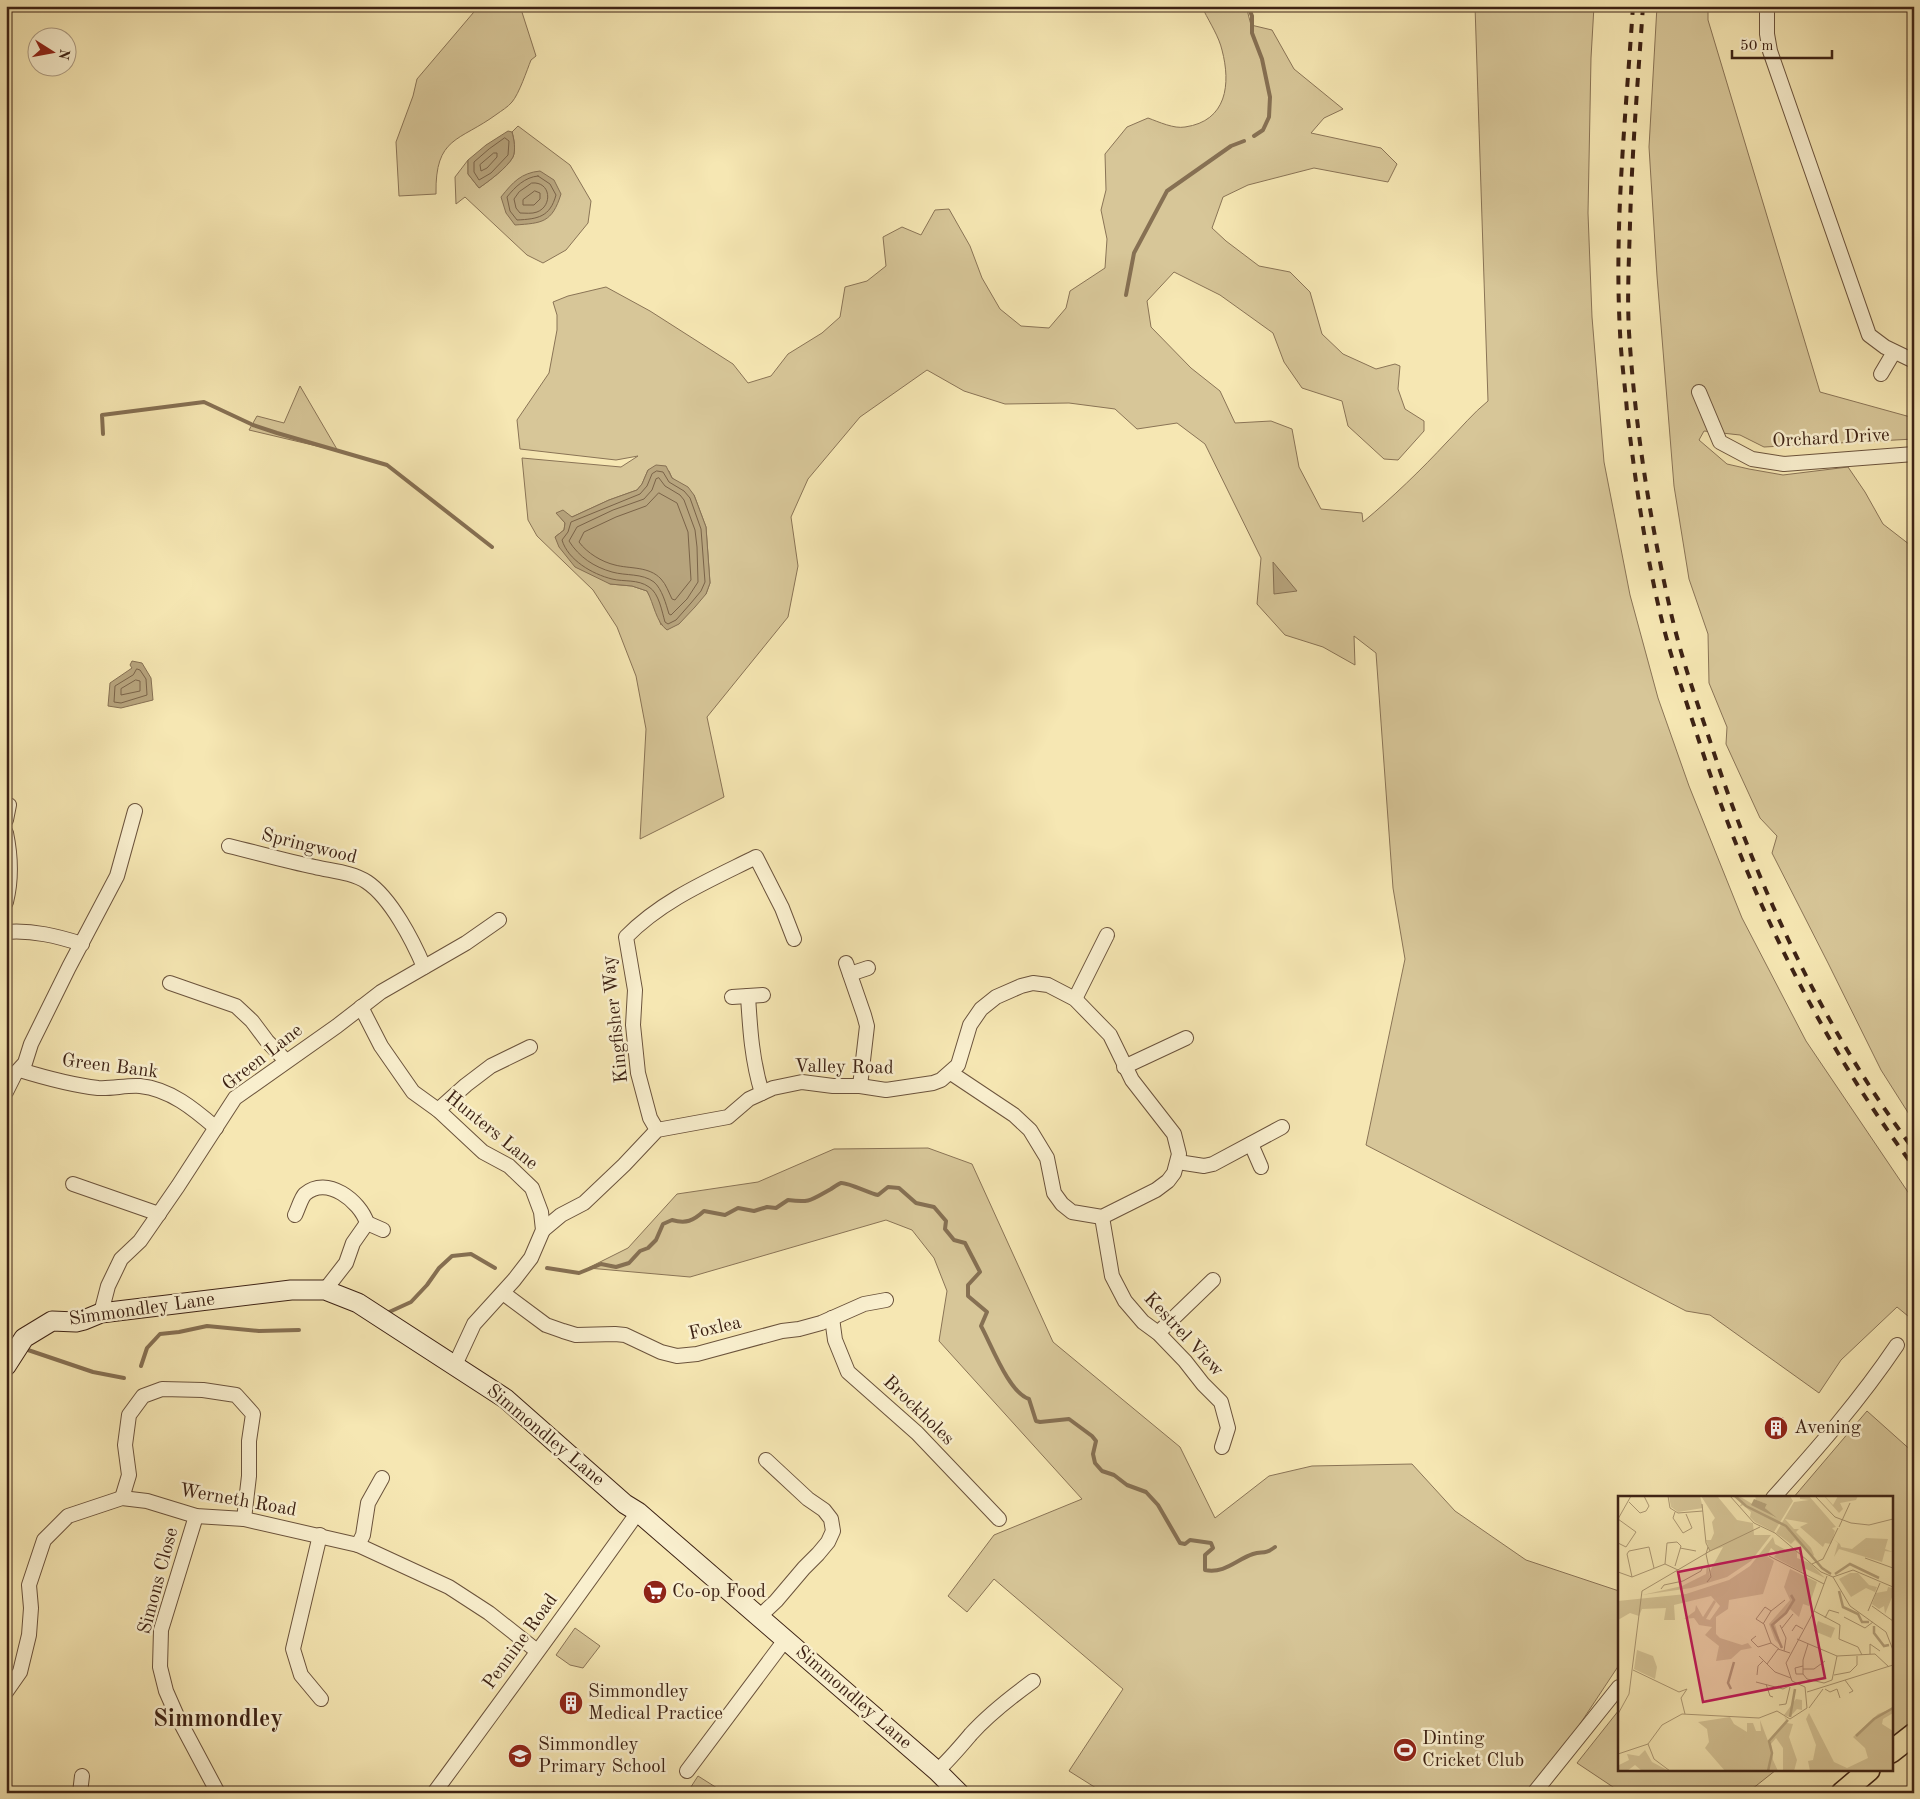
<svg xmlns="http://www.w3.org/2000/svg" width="1920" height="1799" viewBox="0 0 1920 1799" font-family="'Old Standard TT',serif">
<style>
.green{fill:#d7c698;stroke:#8a7456;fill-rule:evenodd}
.water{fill:#b7a47d;stroke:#867053}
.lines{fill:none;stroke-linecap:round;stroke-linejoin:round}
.shore{stroke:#7a6348;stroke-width:1}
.stream{stroke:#867053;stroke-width:4}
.street-casing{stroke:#6b533c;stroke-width:16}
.secondary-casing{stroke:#3d2214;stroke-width:21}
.primary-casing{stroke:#3d2214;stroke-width:24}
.street{stroke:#f9efce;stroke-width:14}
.secondary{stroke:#f9efce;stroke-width:19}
.primary{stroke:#f6e7b3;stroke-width:21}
.rail{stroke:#3d2214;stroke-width:4;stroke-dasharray:9 9;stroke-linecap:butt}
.labels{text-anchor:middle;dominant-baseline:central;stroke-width:5;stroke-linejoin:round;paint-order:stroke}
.street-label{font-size:19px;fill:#3d2214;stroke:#f9efce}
.poi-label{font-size:19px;fill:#3d2214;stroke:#f9efce;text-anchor:start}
.district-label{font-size:24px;font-weight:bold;fill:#3d2214;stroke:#f9efce}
.inset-river{fill:none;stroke:#b7a47d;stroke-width:2.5}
.inset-road{fill:none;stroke:#ac9873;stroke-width:1}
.view{fill:#c2185b;fill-opacity:0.15;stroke:#c2185b;stroke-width:2.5}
.inset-edge{fill:none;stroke:#3d2214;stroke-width:2.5}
</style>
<rect width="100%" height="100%" fill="#f6e7b3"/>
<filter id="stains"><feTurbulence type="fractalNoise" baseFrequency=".004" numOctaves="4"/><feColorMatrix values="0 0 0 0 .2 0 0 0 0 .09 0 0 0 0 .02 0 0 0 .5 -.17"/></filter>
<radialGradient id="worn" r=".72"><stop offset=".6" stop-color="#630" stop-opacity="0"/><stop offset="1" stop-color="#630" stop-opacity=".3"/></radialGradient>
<g class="green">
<path d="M479,6h41l16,50 -5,4c-4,10 -12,34 -19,42 -4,5 -11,9 -15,12 -38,28 -62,22 -61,80l-37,2 -3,-54 17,-46 4,-17z"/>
<path d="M1204,6h42l5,19 21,5 22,39 49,40 -19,9 -13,15 70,15 16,16 -9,18 -74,-14 -66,17 -25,12 -11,31 14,13 33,25 31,6 20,20 12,42 21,20 33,15 19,-5 5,2 -2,23 7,20 19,12v10l-26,29 -14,-1 -36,-33 -6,-25 -40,-13 -18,-26 -11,-29 -53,-38 -46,-23 -27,29 4,26 40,41 29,23 15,32 36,-2 21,8 7,38 22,42 41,4 1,9c30,-25 58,-52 84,-80 14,-14 26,-29 41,-41l-13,-395h119l-3,52 -3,155 4,104 12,145 26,133 28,103 31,88 53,132 64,123 108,160v120l-17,-14 -56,53 -22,33 -109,-78 -24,-4 -320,-166 39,-186 -12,-71 -17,-235 -22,-17 1,29 -32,-18 -38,-12 -28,-31 4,-46 -56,-114 -28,-21 -40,6 -22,-20 -46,-6 -64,1 -41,-13 -37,-21 -67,47 -52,62 -17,38 7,49 -10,51 -81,100 17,80 -84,42 6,-110 -10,-53 -19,-49 -24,-37 -56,-54 -9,-16 -6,-62 99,9 17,-11 -22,4 -96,-11 -3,-29 32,-47 8,-43v-15l-4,-13 15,-6 38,-9 44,24 83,53 15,19 23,-7 17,-22 34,-21 18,-16 5,-30 22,-6 19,-15 -3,-29 19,-10 19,8 14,-25 14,-1 21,37 12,32 18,31 21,17 28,2 17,-20 4,-17 35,-23 2,-29 -6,-29 5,-20 -1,-36 22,-27 21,-9c11,4 26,11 37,9 42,-6 46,-43 37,-77 -3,-13 -12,-27 -18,-39zM648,470l21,1 3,7 22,17 12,32 4,56 -4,11 -45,31 -7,-21 -7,-13 -15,-5 -22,-2 -55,-47 9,-7 1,-7 -8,-10 15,4 37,-17 28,-10 5,-6z"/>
<polygon points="1657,6 1708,6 1708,20 1820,392 1914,418 1914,439 1764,447 1740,435 1704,431 1699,440 1727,464 1749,469 1783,475 1848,467 1865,492 1883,524 1914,548 1914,1122 1881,1070 1828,963 1772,853 1777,836 1760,818 1726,744 1727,727 1709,683 1708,634 1689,579 1674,486 1657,276 1649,147"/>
<path d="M518,126l52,39 21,36 -3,22 -22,27 -23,13 -16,-8 -62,-58 -9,7 -1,-27 13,-17v14l11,14c10,-7 28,-20 34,-31 3,-7 1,-18 -1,-25z"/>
<polygon points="300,386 338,451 249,430 257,416 284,423"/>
<polygon points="928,1148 972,1164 1053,1342 1180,1447 1215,1518 1269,1476 1312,1466 1412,1464 1455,1511 1526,1560 1619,1591 1619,1665 1572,1736 1527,1793 1104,1793 1069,1771 1123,1689 994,1579 967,1612 948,1596 994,1535 1082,1499 939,1341 947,1291 934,1258 912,1230 886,1220 690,1277 588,1268 628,1248 677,1194 758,1182 834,1149"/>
<polygon points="1867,1411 1914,1453 1914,1726 1891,1745 1891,1498 1793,1498"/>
<polygon points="575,1628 600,1646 583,1668 570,1665 556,1655"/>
<polygon points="1619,1710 1619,1770 1776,1770 1747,1793 1622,1793 1577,1763"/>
<polygon points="698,1776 725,1793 687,1793"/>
</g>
<g class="water">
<path d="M508,131l4,1c2,7 4,18 1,25 -6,11 -24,24 -34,31l-11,-14v-14l18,-15z"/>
<path d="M540,171l14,9 7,14c-9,29 -19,29 -46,31l-9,-12 -5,-16c12,-15 20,-24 39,-26z"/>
<path d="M656,465l10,1 6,12 16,9 6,8 12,32 4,56 -4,11 -11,13 -16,17 -12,6c-11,-8 -13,-26 -20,-39l-15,-5 -22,-2 -35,-17 -16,-20 -4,-10 9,-7 1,-7 -9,-10 7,-3 9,7 37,-17 28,-10 5,-6 6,-14z"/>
<polygon points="1273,562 1297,591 1274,594"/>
<polygon points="132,661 142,663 151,678 153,700 121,708 108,706 110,683 132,668 130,665"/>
</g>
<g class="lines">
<g class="shore">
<polygon points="505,138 509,141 508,155 491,173 479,180 474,172 474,162 489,149"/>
<polygon points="494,153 497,153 497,157 487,168 481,171 480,165"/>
<path d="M538,176l12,8 6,11c-6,22 -18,24 -39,25l-7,-9 -3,-14c8,-10 18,-20 31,-21z"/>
<path d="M532,183c19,-2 21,23 5,29 -5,2 -12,1 -17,1l-4,-5 -2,-9 5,-7z"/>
<polygon points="535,191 540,193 540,199 534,205 523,205 523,200"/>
<path d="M657,471l6,1 6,10 15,9 6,7 11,31 4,53 -4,9 -10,12 -15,17 -8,4 -3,-2c-3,-10 -6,-29 -16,-35 -11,-8 -25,-5 -37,-8 -20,-5 -44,-19 -50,-39l6,-8 3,-10 69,-28 7,-8 5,-12z"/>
<path d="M659,478l6,8 15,9 4,5 11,30 2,17 1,35 -11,17 -16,16 -2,-1c-3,-10 -7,-25 -15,-32 -12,-9 -28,-6 -42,-10 -18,-5 -33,-15 -43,-31l8,-14 36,-17 31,-11 8,-9 4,-11z"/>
<path d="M659,493l18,10 11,29 3,48 -16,20 -3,-1c-3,-6 -6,-15 -11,-20 -12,-13 -31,-10 -46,-14 -13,-3 -28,-12 -36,-23l5,-10 32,-15 30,-11z"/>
<polygon points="137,669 140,670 146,679 147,695 121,703 114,702 115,686 133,675"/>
<polygon points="136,680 140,681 140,691 121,695 121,689"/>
</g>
<g class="stream">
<polyline points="1248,6 1252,16 1252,33 1262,59 1270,97 1269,117 1263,130 1254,136"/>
<polyline points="1126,295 1134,253 1167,191 1231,146 1244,141"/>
<polyline points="253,425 277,433 387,465 492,547"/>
<polyline points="103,434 102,415 204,402 251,424"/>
<path d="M547,1268l32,5 22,-9 15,3 13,-4 11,-12 8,-3 8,-8 7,-16 9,-4c14,4 21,1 32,-9l21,4 13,-7 16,3 13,-4 9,1 12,-8c23,3 23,0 43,-11 3,-2 7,-5 10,-6 6,-1 28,10 37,12l10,-8 11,1 17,15 18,4 12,14 -1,8 9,11 11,3 15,29 -12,13v11l19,16 -6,14c10,18 28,67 48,73l7,22 4,1 29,-3 23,17 4,5 -3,13 2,9 7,8 12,4 13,10 19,7 12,13 22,38 5,1 5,-4 21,3 2,5 -8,7v15c20,4 32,-11 48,-16 10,-3 11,1 22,-7"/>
<polyline points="387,1313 411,1302 427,1285 439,1268 452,1256 471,1254 495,1268"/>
<polyline points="28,1350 93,1372 124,1378"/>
<polyline points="141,1366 147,1348 160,1334 179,1332 207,1326 259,1331 299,1330"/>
</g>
<g class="street-casing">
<g id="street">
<polyline points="1767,6 1767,34 1770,51 1869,335 1885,347 1914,361"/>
<polyline points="1881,374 1894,352"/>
<polyline points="1699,392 1720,442 1752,459 1784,464 1914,454"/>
<polyline points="6,820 9,805"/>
<path d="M6,833c5,24 6,45 0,69"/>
<path d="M229,846c29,7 57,15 86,21 16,4 37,5 52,15 24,16 46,59 57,85"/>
<path d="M6,932c27,-2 51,4 76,12"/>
<polyline points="846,963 864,1015 867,1026 860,1086"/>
<polyline points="850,974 868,968"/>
<polyline points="170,983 236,1006 252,1021 267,1041 286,1061"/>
<path d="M748,996c2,33 4,65 14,97"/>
<polyline points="732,997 763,995"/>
<polyline points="1075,999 1107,935"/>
<polyline points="361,1007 381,1046 413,1092 438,1110 483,1152 509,1166 532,1188 541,1212 543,1230 531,1258 514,1280 474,1324 455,1365"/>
<polyline points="1124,1067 1186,1038"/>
<path d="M20,1070c26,8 52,15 78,18 14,1 28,-3 42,-2 30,3 54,23 76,42"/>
<polyline points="6,1092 15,1074 25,1063 31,1044 69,967 117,876 135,811"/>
<polyline points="438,1110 466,1085 491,1066 530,1047"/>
<path d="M657,1130l-7,-12 -12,-45 -5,-48 2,-35 -9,-53c36,-37 84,-57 130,-80l26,51 12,31"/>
<polyline points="1251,1144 1261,1167"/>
<polyline points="1178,1162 1204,1166 1213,1164 1282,1127"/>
<polyline points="73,1184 159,1214"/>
<path d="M295,1215c3,-6 6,-17 10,-21 22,-19 55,7 62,29l-14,20 -7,20 -21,27"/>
<polyline points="1102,1217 1112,1276 1125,1301 1143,1322 1158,1333 1185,1361 1203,1384 1221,1402 1228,1428 1222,1447"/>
<polyline points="367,1223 383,1230"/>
<polyline points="543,1230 561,1215 584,1203 624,1165 657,1130 728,1117 749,1099 762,1093 773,1088 802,1082 833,1086 860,1086 886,1090 933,1083 941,1080 958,1065 970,1025 981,1009 996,997 1021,986 1033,983 1048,985 1075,999 1110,1035 1132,1080 1174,1134 1179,1154 1174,1173 1168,1181 1156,1190 1102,1217 1072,1212 1062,1204 1054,1193 1047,1158 1030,1130 1014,1115 951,1073"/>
<polyline points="503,1293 546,1325 563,1331 576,1335 615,1334 625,1335 661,1352 677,1356 697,1354 782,1331 799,1329 821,1323 864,1304 886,1300"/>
<polyline points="101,1313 108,1286 121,1259 140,1241 178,1186 235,1098 337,1026 381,992 466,943 499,920"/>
<polyline points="832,1318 835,1340 848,1372 917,1433 999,1519"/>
<polyline points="1158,1333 1213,1280"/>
<polyline points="122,1498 129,1475 125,1445 129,1415 143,1396 162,1389 203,1390 236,1395 253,1414 249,1441 249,1476 244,1519"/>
<path d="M1773,1498c44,-49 87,-98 124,-153"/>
<polyline points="196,1516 161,1630 160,1667 166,1691 177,1716 218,1793"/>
<polyline points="320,1535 293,1649 301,1675 321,1699"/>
<polyline points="358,1545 363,1535 368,1503 382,1478"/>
<polyline points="759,1617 776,1601 804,1568 818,1554 828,1542 833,1531 831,1519 824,1510 808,1499 766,1460"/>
<polyline points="6,1692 20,1672 29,1635 31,1608 29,1585 44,1540 68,1516 122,1498 147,1501 196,1516 244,1519 358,1545 449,1587 489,1613 537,1651"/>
<polyline points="687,1771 785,1640"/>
<path d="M937,1771c13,-12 23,-24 34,-37 18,-20 40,-37 62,-53"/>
<polyline points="80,1793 82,1776"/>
<path d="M434,1793c68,-93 137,-186 204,-281"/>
<polyline points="1534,1793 1619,1687"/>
</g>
</g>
<g class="secondary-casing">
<polyline id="secondary" points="6,1366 24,1338 52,1321 76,1322 84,1320 101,1313 291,1290 325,1290 358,1303 506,1399 625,1504 638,1512 937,1771 959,1793"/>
</g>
<g class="primary-casing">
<g id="primary">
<polyline points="1891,1752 1914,1734"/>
<polyline points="1842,1793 1869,1770"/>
</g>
</g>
<use href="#street" class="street"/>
<use href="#secondary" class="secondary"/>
<use href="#primary" class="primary"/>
<g class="rail">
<path d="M1633,6c-7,108 -19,217 -13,326 1,26 5,53 7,79 8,69 18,139 34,206 10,42 25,83 38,124 50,153 118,296 215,426"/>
<path d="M1643,6c-5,73 -11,145 -13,218 -1,36 -3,72 -1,108 6,94 21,190 42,281 10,44 25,86 39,128 47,145 112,286 204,409"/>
</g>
</g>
<defs>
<g id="building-disc" transform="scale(1.25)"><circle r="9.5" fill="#8f2418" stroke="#f9efce"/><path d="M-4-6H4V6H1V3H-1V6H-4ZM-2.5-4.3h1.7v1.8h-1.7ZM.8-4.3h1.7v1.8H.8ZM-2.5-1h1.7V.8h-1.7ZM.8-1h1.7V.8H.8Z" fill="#fff"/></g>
<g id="supermarket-disc" transform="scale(1.25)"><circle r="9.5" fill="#8f2418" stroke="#f9efce"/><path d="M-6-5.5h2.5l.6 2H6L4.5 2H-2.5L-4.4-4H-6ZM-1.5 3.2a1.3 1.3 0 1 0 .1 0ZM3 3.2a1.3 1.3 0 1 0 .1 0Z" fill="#fff"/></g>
<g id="stadium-disc" transform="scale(1.25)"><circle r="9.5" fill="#8f2418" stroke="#f9efce"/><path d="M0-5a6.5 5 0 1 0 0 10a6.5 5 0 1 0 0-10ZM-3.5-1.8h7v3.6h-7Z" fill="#fff"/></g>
<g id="school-disc" transform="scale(1.25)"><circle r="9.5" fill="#8f2418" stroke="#f9efce"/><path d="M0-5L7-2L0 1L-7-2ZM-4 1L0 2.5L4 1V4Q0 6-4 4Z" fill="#fff"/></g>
</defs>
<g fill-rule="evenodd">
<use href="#building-disc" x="1776" y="1428"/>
<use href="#supermarket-disc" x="655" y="1592"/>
<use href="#building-disc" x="571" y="1703"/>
<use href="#stadium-disc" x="1405" y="1750"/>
<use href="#school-disc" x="520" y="1756"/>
</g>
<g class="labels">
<g class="street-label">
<text transform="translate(1831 439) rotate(-3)">Orchard Drive</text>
<text transform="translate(309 847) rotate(14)">Springwood</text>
<text transform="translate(616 1019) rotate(-96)">Kingfisher Way</text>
<text transform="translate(263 1058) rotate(-38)">Green Lane</text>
<text transform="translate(110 1067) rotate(7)">Green Bank</text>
<text transform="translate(844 1068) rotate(1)">Valley Road</text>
<text transform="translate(491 1131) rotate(39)">Hunters Lane</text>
<text transform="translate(142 1310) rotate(-8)">Simmondley Lane</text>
<text transform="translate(715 1329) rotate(-13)">Foxlea</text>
<text transform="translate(1183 1335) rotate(47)">Kestrel View</text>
<text transform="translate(918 1411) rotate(44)">Brockholes</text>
<text transform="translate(545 1436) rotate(40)">Simmondley Lane</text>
<text transform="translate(238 1501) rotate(10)">Werneth Road</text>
<text transform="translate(159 1581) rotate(-75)">Simons Close</text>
<text transform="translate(521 1642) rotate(-54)">Pennine Road</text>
<text transform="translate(853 1698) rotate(41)">Simmondley Lane</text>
</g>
<g class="poi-label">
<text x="1794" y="1428">Avening</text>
<text x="672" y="1592">Co-op Food</text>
<text x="588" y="1692">Simmondley<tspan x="588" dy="22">Medical Practice</tspan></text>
<text x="1422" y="1739">Dinting<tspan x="1422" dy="22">Cricket Club</tspan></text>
<text x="538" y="1745">Simmondley<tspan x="538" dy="22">Primary School</tspan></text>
</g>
<g class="district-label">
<text x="218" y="1720">Simmondley</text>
</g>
</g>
<g transform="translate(1618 1496)">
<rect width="275" height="275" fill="#f6e7b3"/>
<path d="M51,0h31l3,12 -25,4 -7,-5zM83,0l17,1 19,23 16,3 1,12h17l-20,26 -24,16 -36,11 -49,7 40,-9 24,-12 1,-10 4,17 -1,-10 13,-24 -13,4 -4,-11h5l3,-7 -2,-11 3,-4zM115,0h6l37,22 -11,-10 2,-4 -11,-4 -1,-4h35l3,5 -19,31 -19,-10 -5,-5 1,-5 -8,-7 -4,2 3,-4zM182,0h9l27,31 -4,1 3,3 -4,13 -6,-1 -2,4 -23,-20 8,-4 -23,-4 9,10h5l-3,3 15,16 3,7 -2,2 -17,-17 -4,4 -15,-11 18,-31 15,-2 -9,-1zM206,0h1l8,9 5,-9h20l-2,4 -16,3 3,6 -4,4zM155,41l2,7 11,6 7,-2 4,4v6l13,5 15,15 -21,-10 -2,4 -28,-15 3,-4 -6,-5 -4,8 7,5 -11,33 -34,6 -1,9 -12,8v17l4,4 22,7 6,-2 4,5 -11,2 -10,9 -15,2 3,-15 -14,-11 7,-8 -13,-2 -5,-7 -10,1 11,-8 1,-6 7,12 11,-17 2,2 -10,17 4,1 10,-14 -9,-10 -37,9 1,15h-11l2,-12 -24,1 -3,7 -9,-3 -12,7v-19l68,-7 43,-14 21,-14zM214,42l8,6 1,3 11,2 14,-11 22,1 -3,10 8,3 -8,-1 -3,11 -43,-13 -5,8 4,-14zM172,73l27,13 -8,24 -6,-2 -4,13 -9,-8 -15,15 6,22 -6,-6 -6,-16 21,-24 -6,-13zM232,77h8l11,12 8,2 -2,5 -9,-4 -15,9 -12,-18zM270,91l5,1v7l-8,19 -1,-8 -5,3 -7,-5 4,-11 11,-2zM200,125l17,7 -4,10 -17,-7zM19,154l16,6 4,11 -2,12 -21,-10zM178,203l6,1v10l-5,-1 -7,8 -6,-2zM275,212v5l-10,6 -1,5 11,7v40h-83l-2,-10 5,-1 3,-15 -10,-26 3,-6 25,49 13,6 21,-10 -3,-10 -12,-11 25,-23zM166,220l4,4 -1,3 6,1 -4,13 8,23 -3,11h-11v-23l-7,-10 -5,6 2,16 5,11h-53l-20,-23 4,-6 -2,-13 -9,-7 32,-5 4,7 13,8v-9h6l3,8h5l-1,-11 8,21 18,-21zM27,254l7,12 17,9h-27l-7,-6 -8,6h-8v-6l10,-5 -2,-6 12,2z" fill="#d7c698"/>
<path d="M136,3l13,5 -2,4 12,10 -26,-13z" fill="#b7a47d"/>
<path class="inset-river" d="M117,0l11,10 40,20 36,42 9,6M217,78l15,-10 29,14M221,95l4,16 15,7 4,8h7M256,130v7l10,13 5,-1M164,152l-10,-23 14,-12 8,-13 -3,-5M113,193l-3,-6 6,-21M172,221l5,-28M238,240l18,-17 19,-11M150,275l4,-18 -3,-12 19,-21"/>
<path class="inset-road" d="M50,0l2,12 8,5 25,-2M112,0l24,27 21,10 46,39 12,5M197,0l20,21 16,6 18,2 24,-6M11,6l11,11 6,-2 3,-5 -5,-10M84,8l4,39 4,8M57,16l-2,6 10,15 9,-5 -6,-14M0,23l18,13 -10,15 -8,-4M0,23l13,-23M221,31l11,-24M62,52l16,3M151,60l55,28M247,62l28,10M47,68l2,-21 10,-1 4,4 -6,20M194,68l11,-5 15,-31M0,76l14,5 33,-13 13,6M14,81l-5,-23 2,-3 20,-4 5,21M215,81l17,29 36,26 7,18M215,81l20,-7 40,17M89,86l4,-5 -5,-23 2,-7M43,93l3,-4 19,-4 18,-10 2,-5M254,110l21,15M153,115l-6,-4 -9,12 8,5 7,19 8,6M196,115l26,14 -1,14 19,8 4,8M250,115l12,-28M226,121l21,11 8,-6M207,122l4,-8 10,3M145,128l8,-13 14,-11M162,129l6,13 -2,13M164,132l11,-14M174,135l4,-6 7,4M138,140l-5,4 7,7 13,-4M179,143l40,17 38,-2 14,13M190,148l-5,16v14l4,5 17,4 8,-3 5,-24M252,158v-10l10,7M141,160l16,16 16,6M149,168l11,-15 12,4M185,170l-8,2 1,6h7M185,173h11l11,-8M15,174l46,22 8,-3 -6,9 4,16M139,179l1,-9 5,-5M216,179l16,-3 7,-7v-9M227,184l8,11 -4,2M138,186l27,7 12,-6M148,188l4,12 3,1M207,193l5,3 7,-3 3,9M189,196l86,-27M161,209l7,-1 4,-17M191,212l14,-19M0,218l11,-20 13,-103 68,-40 50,-24M30,248l14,-19 20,-11 77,4 18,-7 13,8 17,-11 -2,-21 -13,-6 -6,-18 28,-52 13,-35M30,248l6,15 16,12M0,258l30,-10"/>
<path class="view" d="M182,52l25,130 -122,24 -25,-130z"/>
<rect width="275" height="275" class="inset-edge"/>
</g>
<rect width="1920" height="1799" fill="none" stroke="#f6e7b3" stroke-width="25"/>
<rect x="8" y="8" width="1905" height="1784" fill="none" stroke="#3d2214" stroke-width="2.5"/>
<rect x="12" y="12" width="1895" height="1774" fill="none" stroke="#3d2214"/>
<g transform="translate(52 52) rotate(101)"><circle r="24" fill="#f9efce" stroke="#ae9d84"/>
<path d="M0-4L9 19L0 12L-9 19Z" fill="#8f2418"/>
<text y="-8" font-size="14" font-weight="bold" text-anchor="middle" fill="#3d2214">N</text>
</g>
<path d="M1732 50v8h100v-8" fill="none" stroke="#3d2214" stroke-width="2.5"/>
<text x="1740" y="50" font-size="15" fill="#3d2214" stroke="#f9efce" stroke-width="4" paint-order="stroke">50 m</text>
<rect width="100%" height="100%" filter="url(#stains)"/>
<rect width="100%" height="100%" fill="url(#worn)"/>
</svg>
